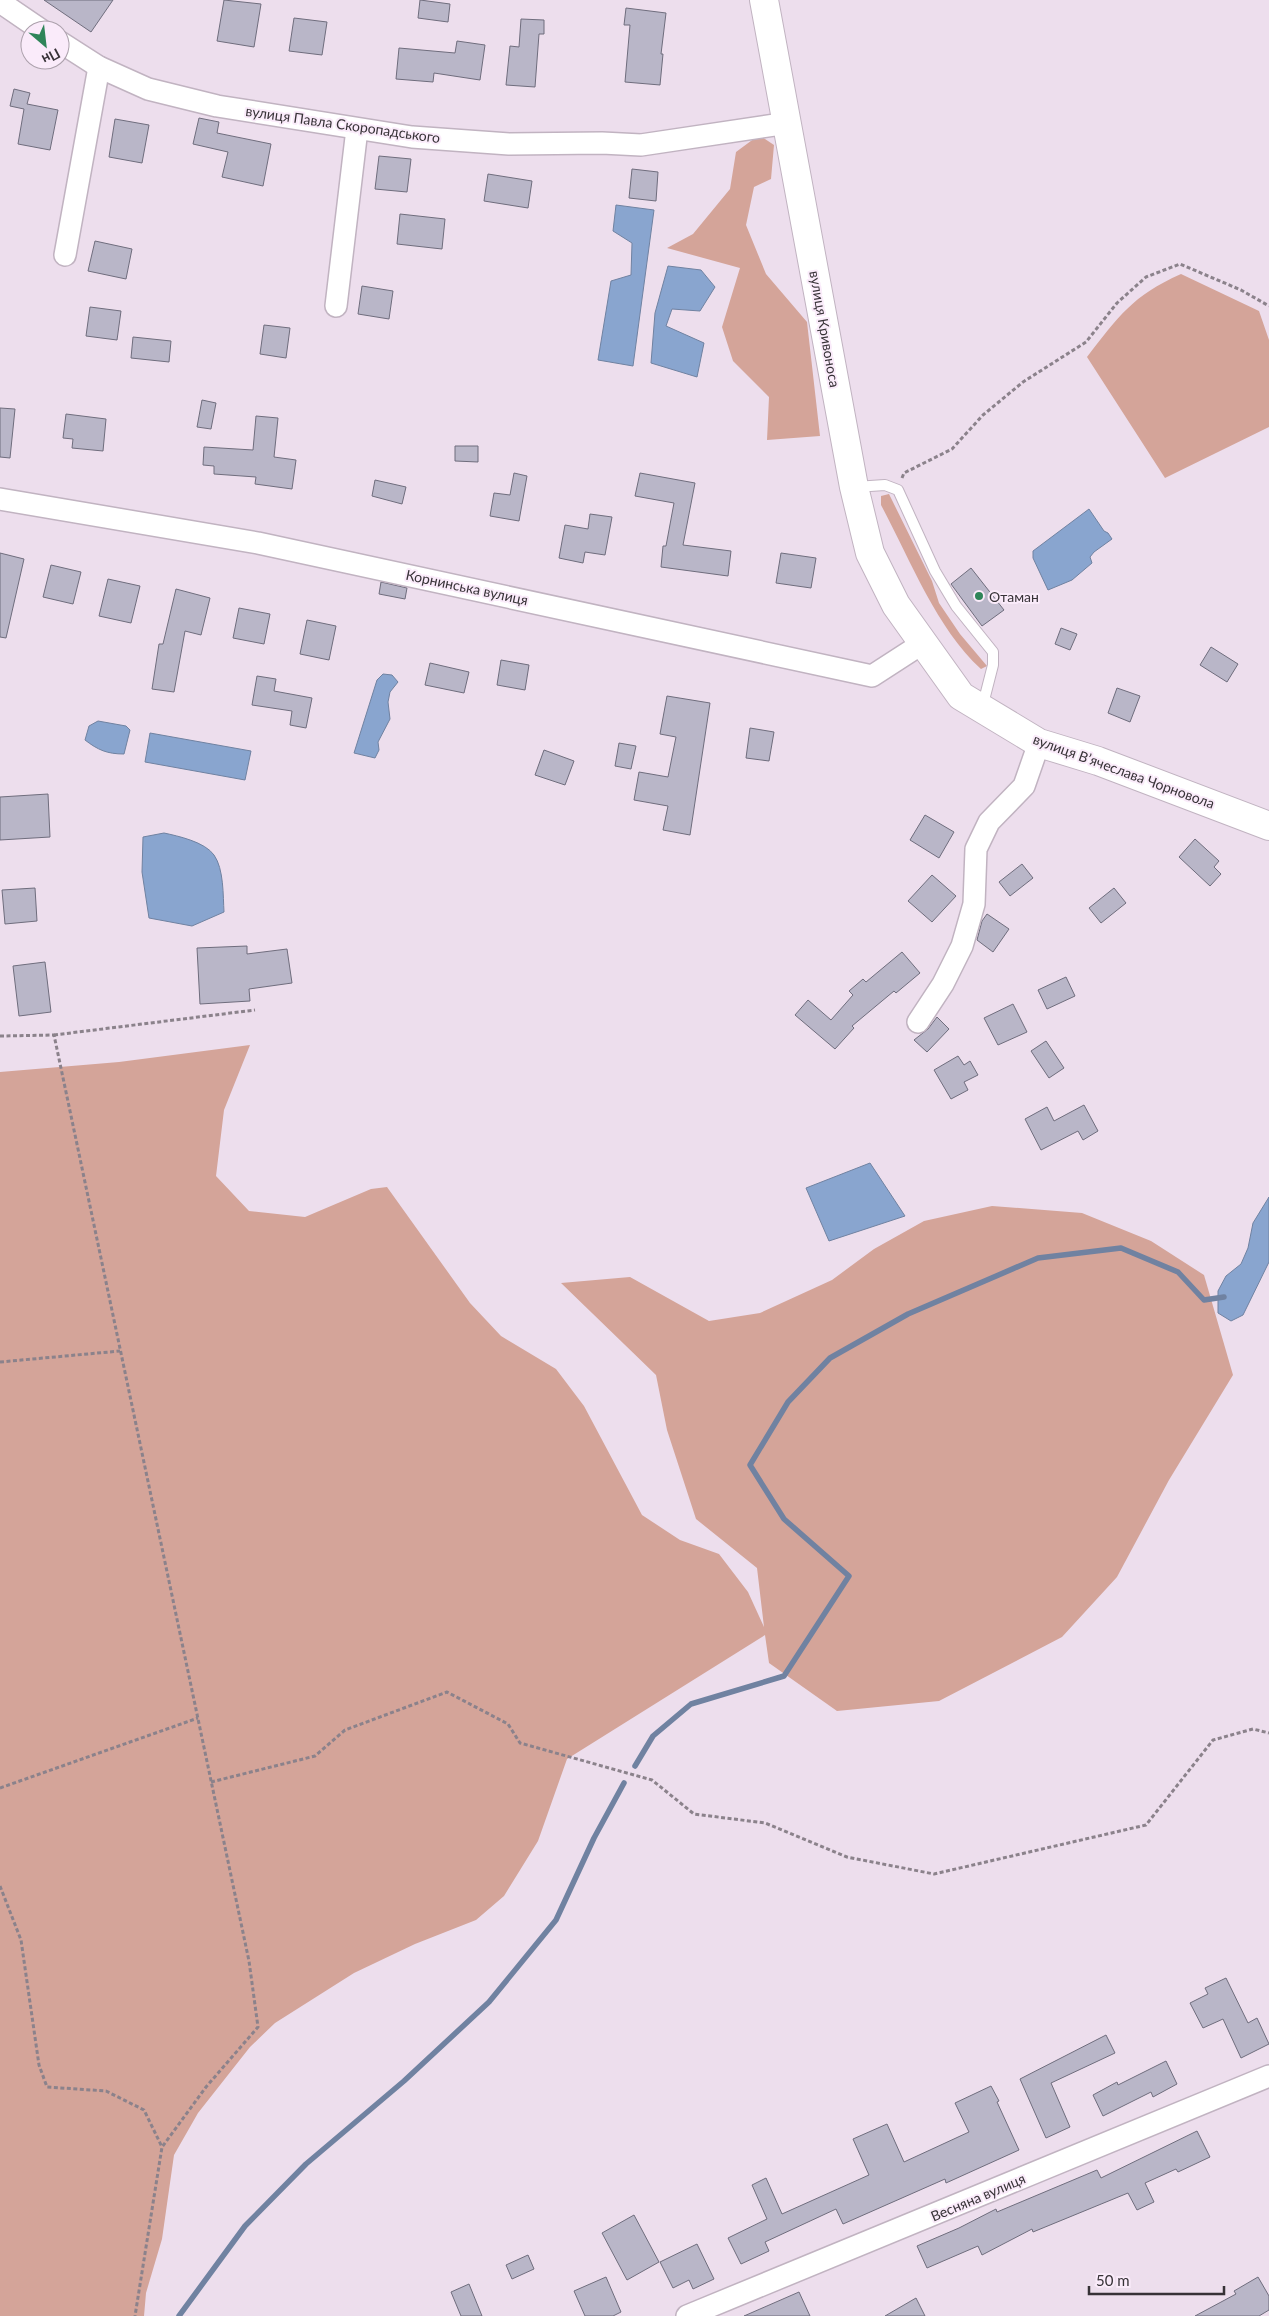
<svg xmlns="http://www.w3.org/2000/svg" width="1269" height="2316" viewBox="0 0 1269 2316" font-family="Lato,sans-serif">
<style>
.green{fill:#d4a499}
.water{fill:#89a5cf;stroke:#7082a1}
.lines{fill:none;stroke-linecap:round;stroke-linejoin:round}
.stream{stroke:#7082a1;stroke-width:5.5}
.building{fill:#b9b6c8;stroke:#6f6d7d}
.service-casing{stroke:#c1b3c1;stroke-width:12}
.minor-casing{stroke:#c1b3c1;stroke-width:24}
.secondary-casing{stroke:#c1b3c1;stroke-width:30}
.path{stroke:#8b828b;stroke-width:3;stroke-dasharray:4 2.5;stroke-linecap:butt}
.service{stroke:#fff;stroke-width:10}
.minor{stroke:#fff;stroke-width:21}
.secondary{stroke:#fff;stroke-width:28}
.poi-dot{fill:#2e8559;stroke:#faebfa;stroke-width:2}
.labels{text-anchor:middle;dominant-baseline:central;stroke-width:4;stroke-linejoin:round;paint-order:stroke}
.street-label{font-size:14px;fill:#373237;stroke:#faebfa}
.poi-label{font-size:14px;fill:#373237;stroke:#faebfa;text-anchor:start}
</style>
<rect width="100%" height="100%" fill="#eddeed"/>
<g class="green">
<polygon points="759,135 774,145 771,179 754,187 746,225 766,274 807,322 820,436 767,440 769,397 733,361 722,327 740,268 667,248 693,234 730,189 736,152"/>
<path d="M1181,274l78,37 10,29v87l-104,51 -78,-121c32,-41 45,-61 94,-83z"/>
<path d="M889,494l43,87 7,22 21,31 27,32 -6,3c-45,-41 -71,-110 -100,-164v-9z"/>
<polygon points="250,1045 224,1110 216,1176 249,1211 305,1217 371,1189 387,1187 470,1303 501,1336 556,1369 584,1406 642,1515 680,1540 719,1554 748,1592 764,1627 757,1568 696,1519 667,1430 656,1375 561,1283 630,1277 709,1321 760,1313 832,1280 874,1249 924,1221 992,1206 1082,1213 1151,1241 1204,1275 1233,1375 1169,1480 1117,1577 1062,1637 939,1701 837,1711 769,1663 765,1635 567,1759 538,1841 504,1896 476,1920 415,1944 354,1973 275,2023 250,2047 198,2113 174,2155 162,2239 146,2293 144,2316 0,2316 0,1072 119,1062"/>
</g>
<g class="water">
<polygon points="616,205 654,210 633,366 598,360 611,281 631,275 632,243 613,231"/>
<polygon points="668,266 701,270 715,287 700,311 672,309 666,326 704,343 697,377 651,363 655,313"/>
<polygon points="1089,509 1104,531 1108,533 1112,539 1094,552 1090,557 1092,563 1072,580 1048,590 1033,558 1033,551"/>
<polygon points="383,674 392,675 398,682 390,692 388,702 390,719 378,742 379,750 375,758 354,753 377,680"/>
<path d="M98,721l28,5 4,4 -6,24c-17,0 -26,-4 -39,-14l4,-14z"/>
<polygon points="150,733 251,751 245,780 145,762"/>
<path d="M164,833c14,3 41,9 50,22 10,14 9,41 10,57l-32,14 -43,-8 -7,-46 1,-35z"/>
<polygon points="870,1163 905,1216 829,1241 806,1188"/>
<polygon points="1269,1197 1269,1262 1243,1315 1231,1321 1218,1313 1218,1291 1226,1276 1241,1264 1248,1248 1253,1223"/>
</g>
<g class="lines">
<g class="stream">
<polyline points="635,1766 653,1736 691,1704 784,1676 849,1576 784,1519 750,1465 788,1402 830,1358 908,1314 1038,1258 1121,1248 1178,1272 1204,1300 1224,1297"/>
<polyline points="179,2316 245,2226 306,2164 404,2081 489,2002 556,1920 594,1838 624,1783"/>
</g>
</g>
<g class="building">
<polygon points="44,0 113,0 91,32"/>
<polygon points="224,0 261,4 254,47 217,41"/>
<polygon points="420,0 450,4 448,22 418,18"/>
<polygon points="626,8 666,13 661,54 663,54 660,85 625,82 630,25 624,25"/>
<polygon points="294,18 327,22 322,55 289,51"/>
<polygon points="521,19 544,20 544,34 539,34 535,87 506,85 510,46 519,47"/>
<polygon points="457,41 485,45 480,80 434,73 433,82 396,79 399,48 455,53"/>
<polygon points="14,89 30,93 27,104 58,110 50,150 18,144 24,109 10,106"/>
<polygon points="199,118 219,122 217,133 271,144 263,186 222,177 228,152 193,144"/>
<polygon points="115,119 149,125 142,163 109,157"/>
<polygon points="379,156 411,159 407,192 375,189"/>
<polygon points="632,169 658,172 656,201 629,198"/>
<polygon points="488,174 532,181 528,208 484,201"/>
<polygon points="400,214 445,219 442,249 397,244"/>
<polygon points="95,241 132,249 126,279 88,271"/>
<polygon points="362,286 393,291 389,319 358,314"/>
<polygon points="90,307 121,311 117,340 86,336"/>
<polygon points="264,325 290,328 286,358 260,354"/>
<polygon points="133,337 171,341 169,362 131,358"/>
<polygon points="202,400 216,403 211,429 197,427"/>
<polygon points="0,408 15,409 10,458 0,457"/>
<polygon points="66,414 106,419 103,451 72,448 73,439 63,438"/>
<polygon points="256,416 278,418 274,457 296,460 292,489 255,484 256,477 214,474 214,466 203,465 204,447 253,450"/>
<polygon points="455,446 478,446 478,462 455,461"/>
<polygon points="514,473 527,476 519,521 490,516 494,493 510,495"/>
<polygon points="640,473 695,483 683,545 731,551 728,576 661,567 663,546 666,546 674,503 635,496"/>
<polygon points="375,480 406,487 402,504 372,496"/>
<polygon points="590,514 612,517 605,555 585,552 583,563 559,558 565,525 588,529"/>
<polygon points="0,553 24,559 6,638 0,637"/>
<polygon points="781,553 816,558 811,588 776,583"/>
<polygon points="51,565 81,572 73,604 43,597"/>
<polygon points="971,568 1004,610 982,626 951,584"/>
<polygon points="108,579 140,586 131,623 99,616"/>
<polygon points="381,582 407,588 405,599 379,594"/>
<polygon points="176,589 210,598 201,635 185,631 174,692 152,689 159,644 163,644"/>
<polygon points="239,608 270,614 264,644 233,638"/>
<polygon points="307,620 336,626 329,660 300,654"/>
<polygon points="1061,628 1077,634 1070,650 1055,644"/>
<polygon points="1211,647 1238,664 1227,682 1200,665"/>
<polygon points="501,660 529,665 525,690 497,685"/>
<polygon points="430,663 469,672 464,693 425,685"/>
<polygon points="257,676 276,679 274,691 312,698 306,728 290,725 292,711 252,705"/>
<polygon points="1117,688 1140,696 1130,722 1108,713"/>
<polygon points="667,696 710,703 690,835 663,830 668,806 634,800 639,772 668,777 676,737 660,734"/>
<polygon points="750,728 774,732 769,761 746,758"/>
<polygon points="619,743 636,746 631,769 615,766"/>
<polygon points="544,750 574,761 565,785 535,775"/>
<polygon points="48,794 50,837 0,840 0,797"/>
<polygon points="925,815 954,832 939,858 910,840"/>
<polygon points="1195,839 1219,861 1214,867 1221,874 1210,886 1179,857"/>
<polygon points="1022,864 1033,878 1010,896 999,882"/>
<polygon points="932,875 956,896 932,922 908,901"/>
<polygon points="35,888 37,921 5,924 2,890"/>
<polygon points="1114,888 1126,903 1101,923 1089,908"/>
<polygon points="987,914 1009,929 993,952 977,940 982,921"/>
<polygon points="247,946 247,954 287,949 292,983 249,989 250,1001 200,1004 197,948"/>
<polygon points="902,952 920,973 896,993 894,991 852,1026 854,1028 835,1049 795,1015 808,1000 831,1020 853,995 849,991 863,979 866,982"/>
<polygon points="45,962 51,1012 19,1016 13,966"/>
<polygon points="1066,977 1075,996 1047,1009 1038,990"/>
<polygon points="1013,1004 1027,1032 998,1045 984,1018"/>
<polygon points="937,1017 949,1029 927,1052 914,1040 928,1029"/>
<polygon points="1046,1041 1064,1068 1049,1078 1031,1051"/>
<polygon points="958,1056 964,1065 970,1061 978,1075 964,1082 968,1090 951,1099 934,1070"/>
<polygon points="1084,1105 1098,1131 1083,1140 1078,1131 1041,1150 1025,1119 1047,1107 1054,1121"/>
<polygon points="1226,1978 1248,2023 1257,2018 1269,2044 1241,2058 1223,2019 1203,2028 1190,2003 1208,1994 1205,1988"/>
<polygon points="1106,2035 1115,2053 1051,2083 1070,2127 1046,2138 1020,2079"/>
<polygon points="1166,2061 1177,2084 1153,2097 1151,2092 1103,2116 1093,2095 1117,2082 1118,2085"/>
<polygon points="991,2086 999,2101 997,2102 1019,2150 946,2183 945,2179 843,2224 836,2209 765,2242 769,2251 741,2264 728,2238 767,2219 752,2185 766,2178 782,2214 869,2175 853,2139 887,2124 904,2162 969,2132 955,2103"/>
<polygon points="1197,2131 1210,2157 1178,2172 1176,2169 1145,2183 1154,2202 1137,2210 1128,2193 1033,2232 1032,2229 982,2255 978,2246 927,2268 917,2246 959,2228 996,2209 997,2212 1097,2170 1101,2178"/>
<polygon points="634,2215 659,2262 627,2280 602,2233"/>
<polygon points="697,2244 714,2279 693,2289 689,2280 673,2288 660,2262"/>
<polygon points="528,2255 534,2269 512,2279 506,2265"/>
<polygon points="606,2277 621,2312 613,2316 585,2316 574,2291"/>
<polygon points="1258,2277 1269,2296 1269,2310 1259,2316 1195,2316 1236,2294 1234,2291"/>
<polygon points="469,2284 482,2316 461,2316 451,2292"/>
<polygon points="799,2292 810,2316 744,2316"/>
<polygon points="916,2298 925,2316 885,2316"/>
</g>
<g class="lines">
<g class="service-casing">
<polyline id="service" points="855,487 885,485 898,490 935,571 956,606 993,652 993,665 982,708"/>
</g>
<g class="minor-casing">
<g id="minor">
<polyline points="0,2 41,30"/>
<polyline points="60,42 99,67 148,89 217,106 412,137 509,144 602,143 641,145 788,123"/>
<polyline points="65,255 99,67"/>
<polyline points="336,306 357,129"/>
<polyline points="0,499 258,543 872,676 923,643"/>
<polyline points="918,1022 943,984 962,946 974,904 976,849 989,822 1024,786 1039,743"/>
<polyline points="687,2316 1269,2076"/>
</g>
</g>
<g class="secondary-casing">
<polyline id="secondary" points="764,0 854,487 870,553 896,605 961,696 1039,743 1098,761 1269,826"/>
</g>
<g class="path">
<polyline points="902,478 904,473 952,449 983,415 1023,382 1086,342 1117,303 1146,277 1180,264 1241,290 1269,306"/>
<polyline points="54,1035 255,1010"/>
<polyline points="0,1036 54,1035 249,1961 258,2027 206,2087 162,2147 135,2316"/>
<polyline points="0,1362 120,1351"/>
<polyline points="211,1782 315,1756 345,1730 447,1692 508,1724 520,1743 652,1780 694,1814 765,1823 847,1857 934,1874 1146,1825 1213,1740 1253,1729 1269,1733"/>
<polyline points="0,1788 198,1718"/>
<polyline points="0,1886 21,1940 39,2065 47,2087 106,2091 144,2110 162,2147"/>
</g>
<use href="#service" class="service"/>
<use href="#minor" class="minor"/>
<use href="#secondary" class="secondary"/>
</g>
<circle class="poi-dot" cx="979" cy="596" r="5"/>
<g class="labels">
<g class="street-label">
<text transform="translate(343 124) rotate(8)">вулиця Павла Скоропадського</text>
<text transform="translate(825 329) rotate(80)">вулиця Кривоноса</text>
<text transform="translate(467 587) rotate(12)">Корнинська вулиця</text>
<text transform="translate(1124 771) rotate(20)">вулиця Вʼячеслава Чорновола</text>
<text transform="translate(978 2197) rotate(-23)">Весняна вулиця</text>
</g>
<g class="poi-label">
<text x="989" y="596">Отаман</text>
</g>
</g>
<g transform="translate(45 45) rotate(152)"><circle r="24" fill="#faebfa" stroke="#aca1ac"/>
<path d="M0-4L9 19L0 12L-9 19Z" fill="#2e8559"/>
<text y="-8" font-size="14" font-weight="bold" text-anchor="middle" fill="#373237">Пн</text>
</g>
<path d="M1089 2286v8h135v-8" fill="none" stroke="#373237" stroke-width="2.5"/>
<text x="1096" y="2286" font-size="15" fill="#373237" stroke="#faebfa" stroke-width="4" paint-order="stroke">50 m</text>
</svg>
